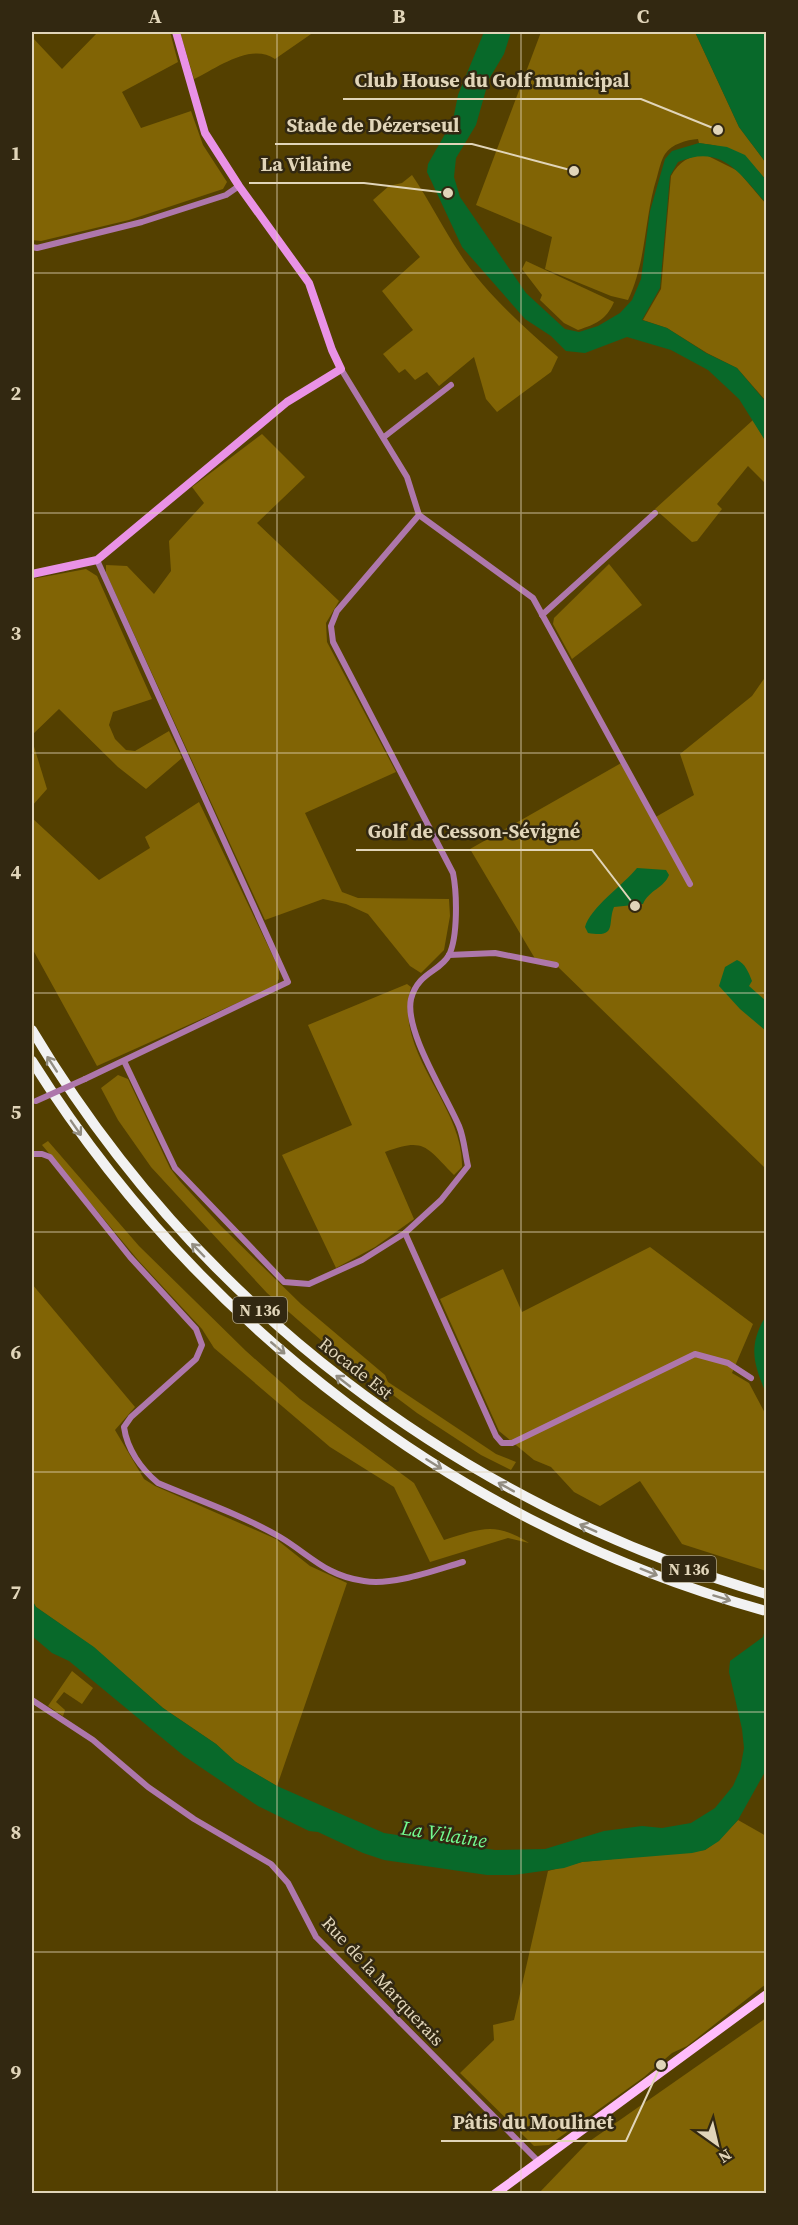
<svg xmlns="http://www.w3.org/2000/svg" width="798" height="2225" viewBox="0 0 798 2225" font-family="'Source Serif 4',serif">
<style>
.green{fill:#816405}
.water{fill:#08692a}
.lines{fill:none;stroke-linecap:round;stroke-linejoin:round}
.street{stroke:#ae77ab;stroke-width:6}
.secondary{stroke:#e992e6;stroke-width:8}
.primary{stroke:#ffbcfb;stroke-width:9}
.highway{stroke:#f2f2f2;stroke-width:10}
.street-bridge{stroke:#ae77ab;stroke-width:6}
.oneway{stroke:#928d82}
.grid{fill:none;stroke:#e1d5b9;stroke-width:1.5;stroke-opacity:0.55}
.labels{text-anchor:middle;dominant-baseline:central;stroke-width:5;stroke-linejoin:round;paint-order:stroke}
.shield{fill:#322811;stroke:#aca187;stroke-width:1.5}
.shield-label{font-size:16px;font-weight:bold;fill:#e1d5b9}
.street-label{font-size:18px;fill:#e1d5b9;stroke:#322811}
.water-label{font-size:20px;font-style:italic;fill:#73fb90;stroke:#322811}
.leader{fill:none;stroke:#e1d5b9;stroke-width:2}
.callout-dot{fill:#e1d5b9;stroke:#322811;stroke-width:2}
.callout-label{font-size:20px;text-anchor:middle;font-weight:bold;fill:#e1d5b9;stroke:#322811;stroke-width:5;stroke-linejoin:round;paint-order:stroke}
.neatline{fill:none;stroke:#e1d5b9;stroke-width:2}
.grid-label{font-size:20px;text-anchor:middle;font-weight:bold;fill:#e1d5b9}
</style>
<rect width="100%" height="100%" fill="#544000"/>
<g class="green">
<polygon points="98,32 170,32 178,62 122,92 141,128 191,111 203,145 227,182 223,189 129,220 41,241 32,240 32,37 62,69"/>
<path d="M180,32h134l-39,27c-24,-17 -58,9 -81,20z"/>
<path d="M541,32h154l44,95 27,36v17c-23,-27 -31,-32 -67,-37l-1,-4c-12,1 -26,5 -33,15 -4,6 -6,16 -8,23 -13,40 -10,84 -29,123l-17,-4 -66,-27 7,-32 -76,-32z"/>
<path d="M706,155l32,16 28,33v197l-29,-33 -30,-15 -40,-25 -24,-8 18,-31 10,-113c8,-14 18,-21 35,-21z"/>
<path d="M412,175c17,25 31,53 48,79 23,37 65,74 98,103l-7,15 -54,40 -11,-13 -12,-42 -35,29 -12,-14 -12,8 -10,-11 -6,4 -16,-19 30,-24 -31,-39 38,-34 -47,-57 16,-14 13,-3z"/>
<path d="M526,261l88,41c-8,18 -18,22 -36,28l-14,-7 -24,-23 2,-5 -20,-26z"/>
<polygon points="753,420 766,442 766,484 748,466 717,504 722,509 697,541 692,542 655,509"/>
<polygon points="262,434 305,477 257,523 339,601 326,623 327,642 396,772 305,813 342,892 358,898 449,899 450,916 444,950 421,973 410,966 368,914 346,904 323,899 265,920 106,573 106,565 127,566 154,594 171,571 169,541 204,503 192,487"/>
<polygon points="609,564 642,605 572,659 553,624 554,618"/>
<polygon points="86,569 97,576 152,699 113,712 109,725 115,739 126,750 135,751 169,731 182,758 146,789 118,767 59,709 32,735 32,579"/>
<polygon points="766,676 766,1169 556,965 537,962 470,849 623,762 654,818 694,795 680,754 752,696"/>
<polygon points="32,740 47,789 32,806"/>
<polygon points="199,802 279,969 279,979 275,986 97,1066 32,948 32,818 99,880 150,848 145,837"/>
<path d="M407,984l4,3c-19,65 53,118 51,180l-8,8c-28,-28 -29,-38 -69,-23l29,67 -39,28 -39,21 -54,-113 70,-30 -44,-100z"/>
<polygon points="118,1075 128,1079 170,1168 179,1180 221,1226 301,1304 385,1375 388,1382 496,1454 516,1462 511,1470 481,1455 417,1413 329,1347 267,1293 151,1167 118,1120 101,1088"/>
<path d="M48,1141l91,105 107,105 54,48 114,84 30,57c36,-11 51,-19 85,3l-21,-5 -78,24 -36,-75 -64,-40 -116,-99 -12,-19 -64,-69 -96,-115z"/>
<polygon points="650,1247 753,1324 732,1373 749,1383 766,1415 766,1571 682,1544 640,1481 600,1506 574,1492 551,1467 534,1460 499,1431 440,1299 503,1269 522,1312"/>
<polygon points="32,1284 135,1407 115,1430 144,1479 155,1486 276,1539 310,1566 347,1583 277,1786 234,1761 216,1744 163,1708 93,1647 36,1607 32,1600"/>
<polygon points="72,1671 93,1688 82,1704 64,1692 56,1702 65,1710 63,1716 48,1706"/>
<polygon points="738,1820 766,1836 766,1984 687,2046 672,2053 644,2077 549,2145 534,2146 460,2073 494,2040 493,2025 514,2020 548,1871 582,1862 705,1850 719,1840"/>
<polygon points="766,2018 766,2193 539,2193 587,2143"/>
</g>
<g class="water">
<path d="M484,32h27l-7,22 -15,25 -13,46 -20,33 -2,19 6,20 66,96 39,36 14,3 19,-6 22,-13 12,-13 9,-21 9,-68 15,-52 7,-8 27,-8 28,4 18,8 21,25v23c-26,-29 -44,-60 -88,-41l-8,14 -10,112 -18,32 25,8 39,25 31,15 29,34v40l-27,-43 -31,-29 -37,-20 -44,-13 -42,16 -19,-2 -15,-15 -26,-17 -63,-72 -35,-75 1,-8 25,-44 5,-25z"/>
<polygon points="695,32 766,32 766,163 739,127"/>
<path d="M637,868l29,2 3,5c-5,13 -20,15 -26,29l-29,3c-7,17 4,31 -26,26l-3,-6c5,-19 38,-42 52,-59z"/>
<path d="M737,960c8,3 12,13 15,21l-3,5 17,15v30l-26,-22 -21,-23 6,-19z"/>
<path d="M766,1316v77c-13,-30 -18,-48 0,-77z"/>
<polygon points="32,1600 36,1607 94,1647 163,1708 216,1744 236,1762 277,1786 384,1833 495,1850 545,1849 604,1831 642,1826 662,1828 691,1823 715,1808 733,1786 740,1770 744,1748 742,1729 729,1672 730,1661 763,1637 766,1626 766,1770 738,1820 719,1841 705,1850 692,1853 582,1862 564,1868 514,1875 487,1875 384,1860 363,1853 318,1832 309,1831 258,1806 184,1756 69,1661 52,1653 32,1636"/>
</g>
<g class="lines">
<g class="street">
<polyline points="32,247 37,248 142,222 226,195 239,186"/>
<polyline points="384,437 451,385"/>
<polyline points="419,515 533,598 690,884"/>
<polyline points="542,615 655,513"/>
<polyline points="449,955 495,953 556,965"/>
<path d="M124,1061l51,107 109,114 25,2 53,-24 43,-27 36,-33 27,-34c-3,-13 -4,-28 -9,-40 -13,-31 -55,-95 -48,-127 7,-27 29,-27 38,-44 9,-18 8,-62 4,-82l-120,-231 -2,-16 6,-15 82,-96 -12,-38 -66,-108"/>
<polyline points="85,1079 288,982 97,560"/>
<path d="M32,1154h10l8,3 80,100 66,72 6,16 -6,14 -65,58 -7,10c3,22 17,42 34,56 40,17 84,32 122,54 30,18 46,39 84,44 29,5 71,-11 99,-19"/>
<polyline points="405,1233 496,1436 502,1443 512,1443 695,1354 728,1363 751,1378"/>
<polyline points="32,1700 93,1740 148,1787 194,1819 271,1864 288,1883 316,1937 539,2162"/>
</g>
<polyline class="secondary" points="32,574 97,560 287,402 341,369 332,350 309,283 239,186 205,133 176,32"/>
<polyline class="primary" points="495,2194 766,1995"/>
<g class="highway">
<path d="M32,1030c164,275 428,474 734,564"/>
<path d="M32,1061c167,265 431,467 734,550"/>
</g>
<polyline class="street-bridge" points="36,1101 85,1079"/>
</g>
<defs><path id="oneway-shaft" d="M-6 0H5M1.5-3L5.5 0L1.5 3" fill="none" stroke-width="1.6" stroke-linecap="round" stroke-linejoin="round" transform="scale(1.5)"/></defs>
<g class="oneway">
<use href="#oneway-shaft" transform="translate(52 1064) rotate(-123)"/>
<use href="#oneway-shaft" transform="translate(76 1128) rotate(55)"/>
<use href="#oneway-shaft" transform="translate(198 1250) rotate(-134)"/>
<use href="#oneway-shaft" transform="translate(278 1348) rotate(40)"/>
<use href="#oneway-shaft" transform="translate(343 1381) rotate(-142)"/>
<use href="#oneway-shaft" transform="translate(434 1464) rotate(32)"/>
<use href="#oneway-shaft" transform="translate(506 1487) rotate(-151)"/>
<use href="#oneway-shaft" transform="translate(588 1528) rotate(-156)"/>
<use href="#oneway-shaft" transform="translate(649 1572) rotate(22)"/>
<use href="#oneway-shaft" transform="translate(722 1598) rotate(17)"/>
</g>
<path class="grid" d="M277,32v2162M521,32v2162M32,273h734M32,513h734M32,753h734M32,993h734M32,1232h734M32,1472h734M32,1712h734M32,1952h734"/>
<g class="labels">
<g class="shield">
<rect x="233" y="1297" width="54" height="26" rx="4.5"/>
<rect x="662" y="1556" width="54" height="26" rx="4.5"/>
</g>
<g class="shield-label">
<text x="260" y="1310">N 136</text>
<text x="689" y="1569">N 136</text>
</g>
<g class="street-label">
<text transform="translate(356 1368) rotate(38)">Rocade Est</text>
<text transform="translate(383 1981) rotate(47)">Rue de la Marquerais</text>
</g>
<g class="water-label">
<text transform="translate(444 1834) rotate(9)">La Vilaine</text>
</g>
</g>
<path class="leader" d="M718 130L641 99H343M574 171L472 144H275M448 193L364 183H249M635 906L592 850H356M661 2065L626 2141H441"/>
<g class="callout-dot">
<circle cx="718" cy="130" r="6"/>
<circle cx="574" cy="171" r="6"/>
<circle cx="448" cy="193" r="6"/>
<circle cx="635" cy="906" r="6"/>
<circle cx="661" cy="2065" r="6"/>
</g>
<g class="callout-label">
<text x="492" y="87">Club House du Golf municipal</text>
<text x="373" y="132">Stade de Dézerseul</text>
<text x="306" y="171">La Vilaine</text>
<text x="474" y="838">Golf de Cesson-Sévigné</text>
<text x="533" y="2129">Pâtis du Moulinet</text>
</g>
<rect width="798" height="2225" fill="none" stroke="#322811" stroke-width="66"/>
<g transform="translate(717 2144) rotate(146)" stroke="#322811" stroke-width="4.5" paint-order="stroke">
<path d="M0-4.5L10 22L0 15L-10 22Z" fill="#e1d5b9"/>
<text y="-9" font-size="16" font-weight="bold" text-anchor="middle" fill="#e1d5b9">N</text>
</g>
<rect x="33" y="33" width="732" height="2159" class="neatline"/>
<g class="grid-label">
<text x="155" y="23">A</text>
<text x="399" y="23">B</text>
<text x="643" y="23">C</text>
<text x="16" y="160">1</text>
<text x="16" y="400">2</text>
<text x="16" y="640">3</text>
<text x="16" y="879">4</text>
<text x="16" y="1119">5</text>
<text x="16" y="1359">6</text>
<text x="16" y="1599">7</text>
<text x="16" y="1839">8</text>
<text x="16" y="2079">9</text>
</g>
</svg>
